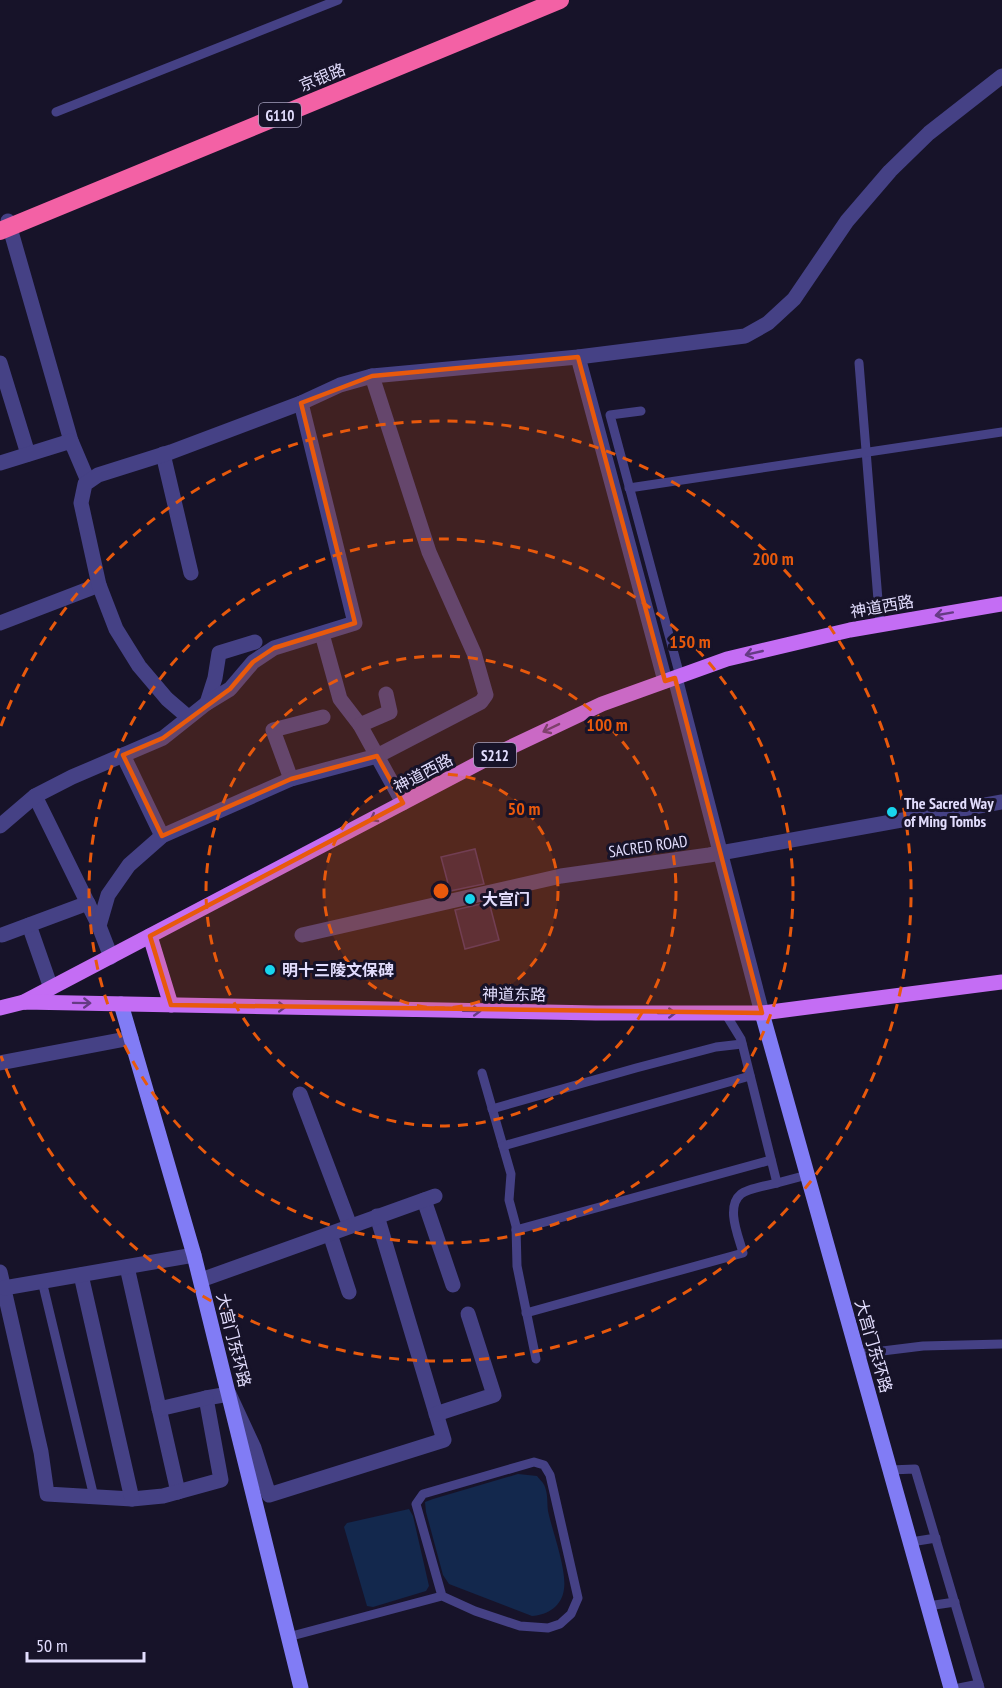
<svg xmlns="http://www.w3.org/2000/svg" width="1002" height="1688" viewBox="0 0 1002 1688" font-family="'PT Sans Narrow','Noto Sans SC',sans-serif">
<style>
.water{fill:#13284d}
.building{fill:#292049;stroke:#423473;stroke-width:1.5}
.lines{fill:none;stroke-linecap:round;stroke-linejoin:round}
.lane{stroke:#454185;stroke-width:9}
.street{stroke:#454185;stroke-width:15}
.secondary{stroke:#817cf5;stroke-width:15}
.primary{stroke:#c46df4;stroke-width:15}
.highway{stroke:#f361a5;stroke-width:18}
.oneway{stroke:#653b84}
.marked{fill:#e8590c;fill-opacity:0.2;stroke:#e8590c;stroke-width:4.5;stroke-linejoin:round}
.ring{fill:none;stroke:#e8590c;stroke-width:3;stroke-dasharray:10 8}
.poi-dot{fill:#18d5ee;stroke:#171329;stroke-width:2}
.labels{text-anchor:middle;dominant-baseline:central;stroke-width:6;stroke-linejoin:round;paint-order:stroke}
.shield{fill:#171329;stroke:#a5a0bd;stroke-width:1.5}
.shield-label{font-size:15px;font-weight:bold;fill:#e2ddfd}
.street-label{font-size:16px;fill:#e2ddfd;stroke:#171329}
.poi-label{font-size:16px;font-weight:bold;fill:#e2ddfd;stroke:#171329;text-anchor:start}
.centre{fill:#e8590c;stroke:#171329;stroke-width:3}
.ring-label{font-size:18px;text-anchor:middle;font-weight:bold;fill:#e8590c;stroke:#171329;stroke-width:6;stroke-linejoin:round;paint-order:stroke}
</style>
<rect width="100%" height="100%" fill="#171329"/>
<g class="water">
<path d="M518,1474l19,2c3,4 7,7 8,11 3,8 2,16 3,24 4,19 19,59 16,78 -2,17 -16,26 -32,27l-83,-32 -6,-9 -17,-63 -1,-10 8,-3z"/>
<polygon points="409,1509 413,1516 429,1586 426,1591 373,1607 367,1606 344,1527 347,1523"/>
</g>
<g class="building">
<polygon points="475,849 484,884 450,891 441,857"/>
<polygon points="489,902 499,940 465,949 455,910"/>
</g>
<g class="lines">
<g class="lane">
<polyline points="56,112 338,0"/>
<polyline points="859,363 880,625"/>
<polyline points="641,411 610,415 680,676"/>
<polyline points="629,488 1002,432"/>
<polyline points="482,1073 511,1174 509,1200 516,1226 517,1266 536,1359"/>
<polyline points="492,1109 636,1068 716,1047 742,1044"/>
<polyline points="503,1146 750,1076"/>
<polyline points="777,1183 807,1175"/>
<polyline points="516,1230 771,1160"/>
<polyline points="42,1281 94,1497"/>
<path d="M526,1313l217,-60c-4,-16 -18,-46 -2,-59 6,-5 27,-9 36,-11l-36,-144 -16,-26"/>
<polyline points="858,1354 923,1346 1002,1344"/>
<polyline points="890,1470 915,1469 980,1688"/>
<polyline points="911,1542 936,1538"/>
<polyline points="928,1606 955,1602"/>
<polyline points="288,1637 442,1596 475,1611 520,1626 548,1628 560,1624 571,1614 578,1598 550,1475 544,1465 534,1462 423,1494 416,1504 442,1596"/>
<polyline points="959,1688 979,1684"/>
</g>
<g class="street">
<polyline points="8,221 71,441"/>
<polyline points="578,357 665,681"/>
<polyline points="0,363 28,454"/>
<polyline points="372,376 578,357 745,336 768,323 794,299 847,221 890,171 929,133 1002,76"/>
<polyline points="163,454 191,573"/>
<polyline points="0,463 71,441 88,481"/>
<polyline points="0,623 99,585"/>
<polyline points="322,634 340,699 360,725"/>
<polyline points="675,678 762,1013"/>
<polyline points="386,694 390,712 360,725 403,803"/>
<polyline points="207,703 215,678 219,653 255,642"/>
<polyline points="123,755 162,836"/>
<polyline points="291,779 273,730 323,717"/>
<polyline points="35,796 99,926"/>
<polyline points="0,826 35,796 72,777 163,738 207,703 230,689 253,662 274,648 355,623 301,403"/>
<polyline points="29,925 51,988"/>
<polyline points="2,935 88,903"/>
<polyline points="302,935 561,876 709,855 1002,802"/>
<polyline points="111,957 99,926 108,895 129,865 162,836 291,779 377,756 481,702 486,695 474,653 429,552 372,376 340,385 301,403 171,452 98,475 85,484 81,503 99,585 116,629 139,666 167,699 188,717"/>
<polyline points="0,1063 131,1038"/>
<polyline points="300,1094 350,1226"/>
<polyline points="424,1200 453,1285"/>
<polyline points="330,1234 349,1292"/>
<polyline points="127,1267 178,1492"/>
<polyline points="0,1272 41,1452 47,1494 132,1499 163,1496 221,1480 206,1398 229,1394 254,1448 269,1495 444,1440 377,1216"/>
<polyline points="81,1275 132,1499"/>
<polyline points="201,1280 435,1196"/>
<polyline points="4,1288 194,1255"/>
<polyline points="159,1409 206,1398"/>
<polyline points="436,1414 494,1395 468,1314"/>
</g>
<g class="secondary">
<polyline points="121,1004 194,1255 301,1688"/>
<polyline points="762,1013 951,1688"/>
</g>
<g class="primary">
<polyline points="150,936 171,1005"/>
<polyline points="24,1002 494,755 602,704 727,659 850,630 1002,604"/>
<polyline points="0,1008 24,1002 596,1013 762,1013 1002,982"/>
</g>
<polyline class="highway" points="0,231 560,0"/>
</g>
<defs><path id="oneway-shaft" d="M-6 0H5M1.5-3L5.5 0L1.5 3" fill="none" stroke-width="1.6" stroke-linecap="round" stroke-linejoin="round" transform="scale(1.5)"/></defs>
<g class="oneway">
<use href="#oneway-shaft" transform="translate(944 614) rotate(170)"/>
<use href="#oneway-shaft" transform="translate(754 653) rotate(167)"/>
<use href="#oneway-shaft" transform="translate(551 728) rotate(154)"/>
<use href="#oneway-shaft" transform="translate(378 816) rotate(152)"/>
<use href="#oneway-shaft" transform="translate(82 1003) rotate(1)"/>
<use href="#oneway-shaft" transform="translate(277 1007) rotate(1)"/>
<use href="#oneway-shaft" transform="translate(472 1011) rotate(1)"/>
<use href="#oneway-shaft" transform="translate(667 1013)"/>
</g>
<path class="marked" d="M578,357l87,324 10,-3 87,335 -591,-8 -21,-69 253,-133 -26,-47 -86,23 -129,57 -39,-81 40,-17 67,-49 23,-27 21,-14 81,-25 -54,-220 71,-27z"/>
<circle cx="441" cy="891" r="117" fill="#e8590c" fill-opacity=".12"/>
<g class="ring">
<circle cx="441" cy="891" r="117"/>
<circle cx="441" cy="891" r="235"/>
<circle cx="441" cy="891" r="352"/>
<path d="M1 726A470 470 0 1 1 1 1056"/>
</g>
<g class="poi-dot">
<circle cx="892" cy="812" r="6"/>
<circle cx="470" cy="899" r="6"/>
<circle cx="270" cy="970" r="6"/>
</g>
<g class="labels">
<g class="shield">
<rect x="259" y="103" width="42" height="24" rx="4.5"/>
<rect x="474" y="743" width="42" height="24" rx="4.5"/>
</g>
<g class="shield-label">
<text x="280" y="115">G110</text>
<text x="495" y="755">S212</text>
</g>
<g class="street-label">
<text transform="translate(322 77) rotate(-22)">京银路</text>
<text transform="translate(882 606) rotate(-10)">神道西路</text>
<text transform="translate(423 773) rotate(-28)">神道西路</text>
<text transform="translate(648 846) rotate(-8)">SACRED ROAD</text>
<text transform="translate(514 994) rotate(1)">神道东路</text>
<text transform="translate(234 1340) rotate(76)">大宫门东环路</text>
<text transform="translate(874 1346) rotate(74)">大宫门东环路</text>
</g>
<g class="poi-label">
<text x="904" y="803">The Sacred Way<tspan x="904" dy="18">of Ming Tombs</tspan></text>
<text x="482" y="899">大宫门</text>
<text x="282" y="970">明十三陵文保碑</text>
</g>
</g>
<circle cx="441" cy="891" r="9" class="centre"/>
<g class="ring-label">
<text x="773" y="565">200 m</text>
<text x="690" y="648">150 m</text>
<text x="607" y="731">100 m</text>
<text x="524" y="815">50 m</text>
</g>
<path d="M27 1652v9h117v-9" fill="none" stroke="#e2ddfd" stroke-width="3"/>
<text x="36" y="1652" font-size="18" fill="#e2ddfd" stroke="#171329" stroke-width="4.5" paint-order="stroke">50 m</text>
</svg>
